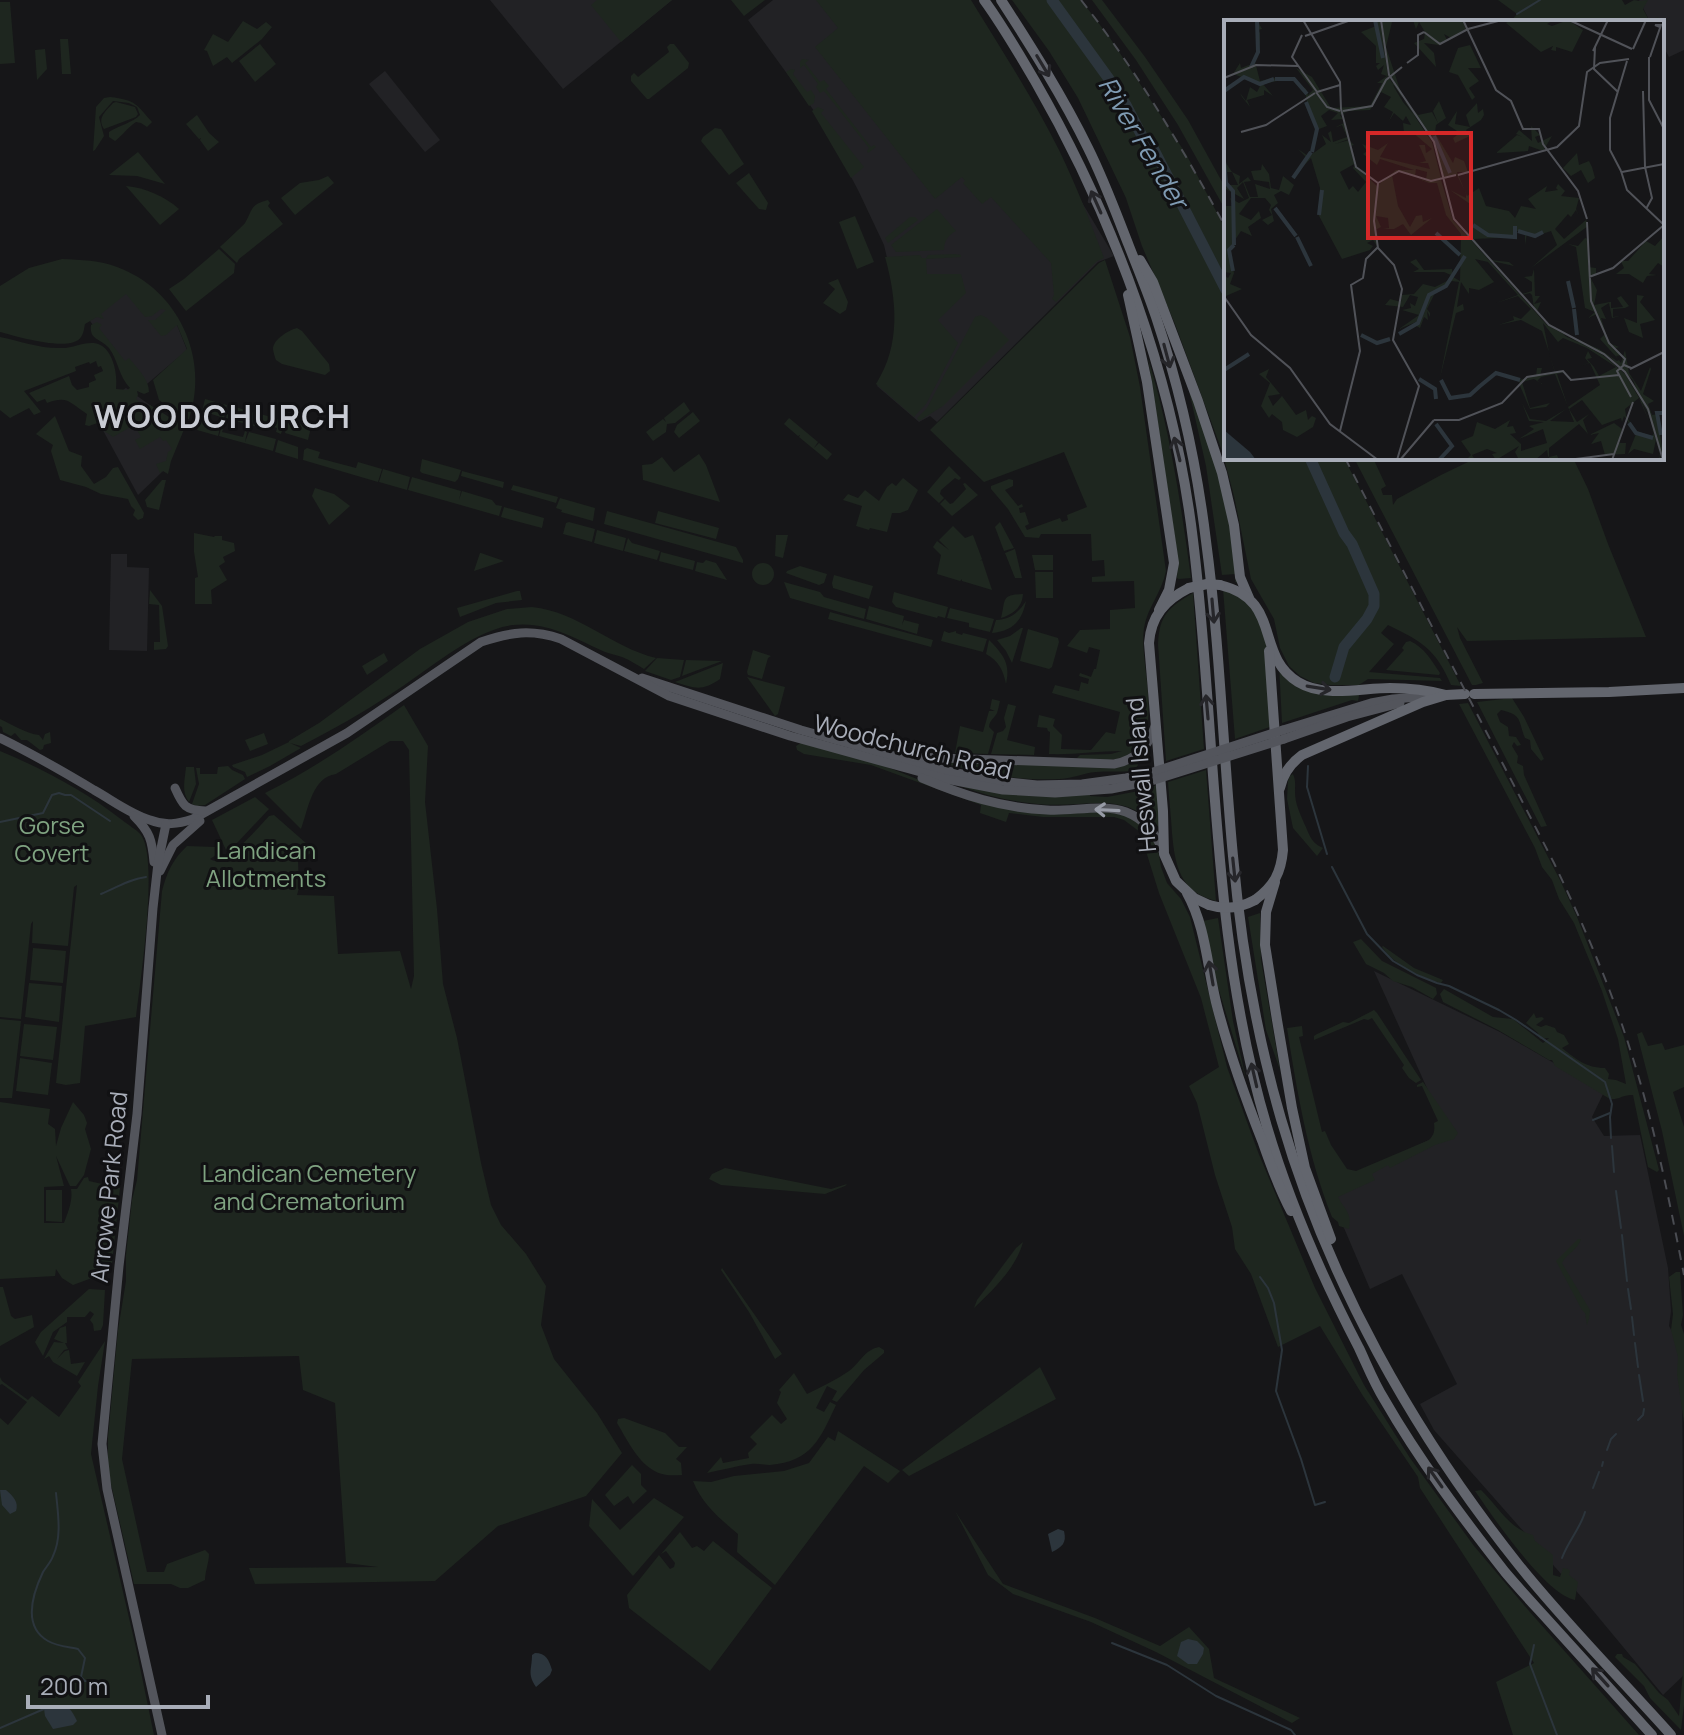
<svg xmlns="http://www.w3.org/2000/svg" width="1684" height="1735" viewBox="0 0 1684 1735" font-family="Manrope,sans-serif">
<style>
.built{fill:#222225}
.green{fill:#1e261f}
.water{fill:#2c353c}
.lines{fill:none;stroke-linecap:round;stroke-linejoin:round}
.stream{stroke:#2c353c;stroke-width:2}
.river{stroke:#2c353c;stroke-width:11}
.primary{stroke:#53555c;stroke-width:9}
.highway{stroke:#63666e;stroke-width:10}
.rail{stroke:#4a4c52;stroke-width:2;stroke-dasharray:10 8;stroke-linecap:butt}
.primary-bridge{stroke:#53555c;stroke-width:9}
.highway-bridge{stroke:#63666e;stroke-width:10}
.oneway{stroke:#26262a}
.oneway2{stroke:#979ba6}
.labels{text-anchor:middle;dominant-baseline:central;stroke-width:6;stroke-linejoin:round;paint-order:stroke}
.street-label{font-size:24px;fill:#a8adb8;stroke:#111113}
.park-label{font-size:24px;fill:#7fa381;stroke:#111113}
.water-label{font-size:26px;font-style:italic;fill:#7f9bb3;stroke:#111113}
.district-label{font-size:32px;font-weight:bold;letter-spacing:2px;fill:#c9ccd4;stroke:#111113}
.inset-river{fill:none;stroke:#2c353c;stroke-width:4}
.inset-road{fill:none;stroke:#505258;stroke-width:2}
.view{fill:#d62828;fill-opacity:0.15;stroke:#d62828;stroke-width:4}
.inset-edge{fill:none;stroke:#a8adb8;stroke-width:4}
</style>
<rect width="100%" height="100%" fill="#161618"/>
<g class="built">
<polygon points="490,0 672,0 563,89"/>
<polygon points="773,0 961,0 1114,256 1098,262 937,422 930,416 919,422 877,386 889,369 897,331 895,292 884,245 858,190 833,143 812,108 748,20"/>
<polygon points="1639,0 1684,0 1684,50 1669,57 1662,44 1662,22 1650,22"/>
<polygon points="385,71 440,140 425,152 369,84"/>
<polygon points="131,275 161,301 177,325 187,350 141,389 90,321"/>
<polygon points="126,388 182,428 163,471 138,495 92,410"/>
<polygon points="111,554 127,554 127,567 149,568 147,651 109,650"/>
<polygon points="1374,971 1500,1032 1604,1092 1592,1117 1604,1136 1640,1135 1668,1268 1671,1311 1669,1326 1682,1350 1684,1675 1663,1695 1585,1601 1434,1430 1420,1404 1457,1384 1402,1274 1370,1289 1327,1188 1448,1131 1441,1119"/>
</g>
<g class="green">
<polygon points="597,0 672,0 621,42 591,5"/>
<polygon points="731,0 765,0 744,16"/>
<path d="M816,0h155c30,49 62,98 88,150 17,35 31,71 45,108l-7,3 -41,41 -4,-3 2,-4 -3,-32 -60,-66 -9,7 -19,-21 2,-2 -3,-4 -27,22 -120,-152 23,-19z"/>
<path d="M1012,0h69l29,38 76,116 40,76v228h118l117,228 -10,-1c-15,-36 -30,-44 -63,-60l-7,8 13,11 -25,28 71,6 2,3 -74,-2 -9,6h-29l-16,-2 -14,-7 -11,-10 -9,-18 -6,-29 -23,-40 -17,-83 -12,-45 -47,-127 -33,-78 -16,-48 -48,-100 -29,-47z"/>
<polygon points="1092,0 1102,0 1145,57 1188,120 1226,189 1226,211 1178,125 1136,60"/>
<polygon points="1498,0 1622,0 1625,5 1634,0 1640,1 1648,0 1643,9 1649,20 1658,17 1661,22 1510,22 1517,14"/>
<polygon points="0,2 10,2 15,63 0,64"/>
<polygon points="243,21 257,29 266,22 272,27 262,39 232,63 227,57 213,66 207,51 204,50 213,34 228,42"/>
<polygon points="60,39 68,39 71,74 62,74"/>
<polygon points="260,44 276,64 255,82 239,61"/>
<polygon points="670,44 674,44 689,63 688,68 649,99 647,99 631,81 631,76 634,73 638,77 669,52 667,47"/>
<polygon points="45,49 47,69 37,80 35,50"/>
<polygon points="802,59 809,60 805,63 820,82 824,80 829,86 826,89 871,147 874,145 876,147 868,153 867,151 869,148 824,91 820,93 816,87 818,84 804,65 800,68 800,62"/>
<polygon points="791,69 795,70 793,74 807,92 811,90 815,96 814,103 809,106 786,72"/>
<path d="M110,97c26,3 26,7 42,25l-5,5 -6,-4 -5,-1c-9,6 -13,13 -21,19l-6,-4v-5c9,-6 25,-10 31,-17l-3,-8 -8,-4 -16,-2 -14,16 5,19 -9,14 -2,1 3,-44 8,-9z"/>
<path d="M116,102l19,5 3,7 -2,3 -32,12c-7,-11 1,-17 9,-26z"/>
<polygon points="818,107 824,110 821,113 864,167 851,178 812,111"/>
<polygon points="197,115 209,133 219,142 208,151 200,140 201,138 199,139 186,124"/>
<polygon points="715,128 721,129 744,164 729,175 701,141 703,137"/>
<polygon points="138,152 165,184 137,176 109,175"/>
<polygon points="749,173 768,203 766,210 759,209 736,183"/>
<polygon points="328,176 334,183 295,215 281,198 300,183 319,180"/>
<path d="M126,186c20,2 38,10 53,23l-19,16z"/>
<path d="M268,200l2,3 -2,3 15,18 -44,35 -2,4 -17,-16c3,-3 23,-21 25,-24 8,-13 4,-18 23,-23z"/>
<path d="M937,209l19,22c-8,4 -12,10 -12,19l-48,2 -5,-7z"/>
<polygon points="855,216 874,262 857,269 839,222"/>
<polygon points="910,217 915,217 918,220 888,243 885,238"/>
<polygon points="219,249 235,264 234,273 186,311 169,289 184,279"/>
<path d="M955,254l6,1v2l-35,2 1,15h34l5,19 -28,27 20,23 -32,61 -12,13 -38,-33c25,-39 21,-84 9,-127l35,-2 2,3h4l2,-3z"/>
<path d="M62,259c19,1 38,1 55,8 61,22 93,91 72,152h-8l-7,-8 -15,-11 -6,-20 34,-31 -10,-24 -11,10 -5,1 -13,-16h7l11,-10 -5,-1 -9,7 -7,1 -19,-23 -25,20 3,5 -7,-2 -12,7c-1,4 -1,9 -4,13 -10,16 -66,-1 -81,-5v-46l29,-18z"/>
<path d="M1105,260l25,77 10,50 26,184c-4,21 -19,37 -22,57 -6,38 26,114 -24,130 -13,4 -30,1 -43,0l3,-3 31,-1 11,-3c-24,0 -49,4 -73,3l1,-22 -2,-1 -1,-3 -10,-1 2,-12 16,4 -2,7 9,9 -1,14 30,1 15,-18 9,2 5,-22 -68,-19 3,-8 24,6 2,-9 7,2 1,-5 -10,-3 1,-3 11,4 3,-8h2l4,-19 -11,-3 -2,6 -20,-7 13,-16 30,-1v-19l25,-2 -1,-27 -42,1v-5l13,-1 -1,-16 -12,1 -1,-27h-50l-2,4 -14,-1 -17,-28 -17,-20v-3l18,-7 4,1v6l-8,4 13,16 4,-2 1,3 -4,1 1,5 5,-1 4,12 -4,2 2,4 33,-12 2,4 6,-2 -1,-5 20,-8 -23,-55 -80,30 -54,-52 169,-167z"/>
<polygon points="838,279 848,302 846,310 840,314 823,303 835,289 828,283"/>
<polygon points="981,315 987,318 1009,340 943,406 919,421 917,418 927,408 975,317"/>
<path d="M97,322l5,3 -3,3 26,33 4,-3c8,10 20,21 20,34l-5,2 -7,-3 1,4 -2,4 11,8 3,-2 35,22 -14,34 -3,13 -5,-3 -3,2 -4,-9 10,-3 2,-9 4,-3 -6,-9 -3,1 -3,-4 -20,12 -5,-9 6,-3 -7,-12 -21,12 -9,-6 -4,-9 -11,4 -4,-1 2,-11c-17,-11 -19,-19 -40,-11l-2,-4 -8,3 -8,-9 40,-17 3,9 5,5 12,-3v-4l7,-3 -2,-5 9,-4 -2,-5 -3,1 -2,-6 -6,3 -1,-2 -14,5 1,4 -52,20 17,21 -7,3 -5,-7 -19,10 -10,-8v-73c20,4 41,12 62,11 11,0 21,-6 32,-5 19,2 24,32 22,46l11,1 3,-2c-11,-11 -12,-28 -21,-40 -9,-10 -20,-8 -18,-23z"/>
<path d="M297,328l5,3 27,33 1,7 -5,4 -43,-11 -6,-4c-1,-2 -3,-9 -3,-12 1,-9 16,-18 24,-20z"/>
<path d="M1148,358c22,72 33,146 43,220l-12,1 -2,-1 1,-19z"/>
<polygon points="1187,382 1221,483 1244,585 1235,582 1236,574 1222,575 1206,466"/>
<polygon points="205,399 227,405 224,418 202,411"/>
<polygon points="684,402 690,411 675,423 667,424 666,432 653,441 646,432 663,419 666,422 664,418"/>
<polygon points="229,405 255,413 252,426 226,418"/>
<polygon points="693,412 700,421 679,438 674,432 677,425"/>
<polygon points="257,413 285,421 281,434 276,432 277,428 257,422 255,426 253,426"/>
<polygon points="55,416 69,451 82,456 81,466 94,484 106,477 113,468 118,467 144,513 143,518 138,520 133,515 135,510 131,506 128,499 101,494 86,487 60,480 51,451 53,445 36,434"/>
<polygon points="201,418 221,424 218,436 197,430"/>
<polygon points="789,418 818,442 814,448 819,443 832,454 827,460 799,437 800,435 798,436 784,424"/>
<polygon points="288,420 311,427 308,440 285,433"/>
<polygon points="222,425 224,426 222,432 243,437 245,431 247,432 245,442 249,432 276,439 273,451 219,436"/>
<polygon points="278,440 298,447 298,459 275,452"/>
<polygon points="307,448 320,452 318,458 356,468 358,462 382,469 378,482 303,460 304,450"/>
<polygon points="699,454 706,465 720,502 643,480 642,465 652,464 662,457 674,472"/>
<polygon points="1354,458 1373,458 1386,486 1381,489 1383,495 1392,495 1393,505 1397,499 1441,475 1468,462 1467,458 1573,458 1588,489 1608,544 1646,637 1467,641 1457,627 1460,638 1483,683 1476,685 1472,685"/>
<polygon points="422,459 461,470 458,479 455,482 422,473 420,471"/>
<polygon points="949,466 961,478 959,480 955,478 941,490 940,494 944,498 939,503 927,492"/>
<polygon points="383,469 410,477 407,490 379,482"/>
<polygon points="462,471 504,482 503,488 461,476"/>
<polygon points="412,477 461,491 459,500 462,491 492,500 496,505 502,506 499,516 408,490"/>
<polygon points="903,478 918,490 908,510 900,513 892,513 887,532 870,528 869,530 856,526 862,506 843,500 848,494 858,498 865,490 879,501 887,487 892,483 896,486"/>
<polygon points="162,480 166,480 159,510 147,507 145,500"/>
<polygon points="965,483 978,495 952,516 940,504 945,499 950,504 953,503 966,489 963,484"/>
<polygon points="513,485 558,497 556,503 511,490"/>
<polygon points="315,488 334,494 350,506 329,525 312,496"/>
<polygon points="560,498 595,508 593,521 561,512 562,510 556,508"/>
<polygon points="504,507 544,518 542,528 501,517"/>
<polygon points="607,511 736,547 743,560 743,563 604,524"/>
<polygon points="658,511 719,528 716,539 655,523"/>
<polygon points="569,522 595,529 592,542 563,534 566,523"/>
<polygon points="1000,522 1014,548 1004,551 995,527"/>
<polygon points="953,526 965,538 973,535 982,559 980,561 982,560 992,590 962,581 962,579 960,581 937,574 941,555 933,547 937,541 949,550 939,540"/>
<polygon points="597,530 626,538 623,551 594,543"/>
<polygon points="194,533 214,537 215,536 222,536 222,540 234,543 235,551 223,557 225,562 219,566 227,580 211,590 212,604 195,604 195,578 198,577 194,552"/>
<polygon points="776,535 788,535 783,558 775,556"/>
<polygon points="628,538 632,543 660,551 657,560 624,551"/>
<polygon points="1015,549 1022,578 1015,578 1005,553"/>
<polygon points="661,552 695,561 693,570 659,561"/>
<polygon points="480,553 481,553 504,561 474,571"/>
<polygon points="1032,555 1053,555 1053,570 1035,570"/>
<polygon points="706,560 716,563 727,580 695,571 697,562 703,563"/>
<circle cx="763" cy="574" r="11"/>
<polygon points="800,566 827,574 824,583 819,585 786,573 787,571"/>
<polygon points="1035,572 1053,572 1053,598 1036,598"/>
<polygon points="834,575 873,586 869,599 833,588 832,583"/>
<polygon points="784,582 820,592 824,597 866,609 864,619 790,598"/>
<polygon points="1223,589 1245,597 1266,631 1273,726 1235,739"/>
<polygon points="150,590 162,606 168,646 166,649 154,650 154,642 160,642 159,605 149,604"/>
<polygon points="517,591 520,591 522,600 496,603 460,617 457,608"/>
<polygon points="894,592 948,607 945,618 938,616 937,618 896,607 892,602"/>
<path d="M1193,593l11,156 -38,12 -8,-117c1,-29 11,-37 35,-51z"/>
<path d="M1023,594c-1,14 -10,20 -22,24 5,-18 -1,-23 22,-24z"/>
<path d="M1026,601c-4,20 -13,30 -34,32l4,-13c14,0 23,-8 30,-19z"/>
<polygon points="869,606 904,616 902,625 904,620 919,624 917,634 866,619"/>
<path d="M532,607c47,5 79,40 124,51l-12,11c-7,-4 -14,-9 -22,-12 -5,-2 -12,-3 -17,-5 -29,-13 -57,-31 -92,-27 -41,5 -87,47 -122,69 -29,19 -59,36 -90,52l-11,-3 11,5 -31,18 -23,11 -2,-5 -12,-5 -1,-2 30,-10 27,-13v-1l30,-18 101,-74 48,-27 39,-13z"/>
<polygon points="950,608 994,619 990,632 969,627 969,623 947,618"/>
<polygon points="830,612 933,640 931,647 828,619"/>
<polygon points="1021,628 1023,628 1012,663 1006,651 997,640 1010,636"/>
<polygon points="1028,629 1058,638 1059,642 1052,667 1049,669 1020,661"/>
<polygon points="944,631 949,633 956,631 956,633 962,635 963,633 987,639 983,652 941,641"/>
<path d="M989,640c14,14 22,24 17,44 -3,-14 -7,-23 -20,-30z"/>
<path d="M1410,641c15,7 21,19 30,32l-1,2 -53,-5 18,-20 -2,-2 4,-6z"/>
<polygon points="753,650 771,656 768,658 762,679 748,675 747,672"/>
<polygon points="384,653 388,661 367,675 362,666"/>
<polygon points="657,658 684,660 680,677 671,680 645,671"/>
<polygon points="686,660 720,661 722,661 682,676"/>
<path d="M723,663l-3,16c-19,13 -25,9 -45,3z"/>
<polygon points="1279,664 1307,688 1360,690 1358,701 1352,700 1282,723"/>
<polygon points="747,677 785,687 778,714 775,716"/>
<path d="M1512,698l12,19 20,42 -3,2 -10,-12 -1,-9 -5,-2c-7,-17 -2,-23 -24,-28l-4,4 3,8 8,5 1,9 7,1 5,8 -4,1 -3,-4 -2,4 6,10 -1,7 6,3 1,9 23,51 -6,1 -64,-125z"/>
<path d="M992,699l8,2c-1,4 -2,9 -3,12 -3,6 -7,6 -8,14l5,5 -6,22 -33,-1 5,-27 23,6 6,-21h6l-5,-2z"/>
<path d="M1468,703l93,179 16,35 47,120 35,133 -2,2 -9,-5 -15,-72c-9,-1 -14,5 -23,4l-55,-33 -3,-6h-3l-51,-30 -55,-28 -3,-8 4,-5 49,28 20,2 30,24 6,-5 -9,1 -2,-6 -12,-10 8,-10 2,5 6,-1 2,2 -8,6 5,2 5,-2 9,3 2,4 7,3 5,9 -7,4c14,11 24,20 43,20l4,6 -1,5 8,1 10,4 -8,-45 -16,-48 -28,-68 -15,-24 -7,-19 -10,-13 -7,-19 -76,-144z"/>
<polygon points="1008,704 1016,706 1007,740 1035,747 1034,755 991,754 997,733 1003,731 1006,727 1004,718"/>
<path d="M404,705l24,41 -3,56 12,107 6,75 14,54 24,125 10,42 10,20 25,29 20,32 -5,39 13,34 43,54 25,40 -36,43 -88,30 -63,55 -180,3 -6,-16 129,-1 -32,-4 -11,-160 -32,-13 -4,-34 -167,3 -10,100 25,113h17l3,-8 38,-14 4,4c0,9 -4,17 -4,26l-17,8h-8l-9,-4h-37l-26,-113v-34l10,-107 8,-49v-26l6,-55 5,-20 25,-289c5,-19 11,-32 25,-45l28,1 4,6 -9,6c2,1 4,2 6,2 14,-1 44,-35 53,-45l5,-1 41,36 -17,9 1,28 -2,7 37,1 4,58 62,-3 11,38 3,-13 -5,-226 -6,-9h-13l-54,33c-24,3 -28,36 -35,55l-36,-36c49,-24 94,-56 139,-88z"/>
<path d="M0,719c11,5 27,15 39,16l4,5 2,-6 5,-2 1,11 -7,2 -1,4 -3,1 -13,-10h-6l-6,-7 -4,3 -8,-4 -1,-5 -2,-1z"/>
<polygon points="264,733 268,744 250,751 245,740"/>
<polygon points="801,743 877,763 942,789 984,802 1112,811 1125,814 1137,821 1151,837 1158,850 1161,867 1167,883 1181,899 1190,917 1227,1067 1258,1152 1315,1288 1364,1385 1410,1458 1474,1546 1529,1611 1639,1735 1513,1735 1496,1682 1534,1663 1420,1488 1418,1477 1363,1396 1320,1326 1278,1347 1251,1274 1235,1249 1232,1227 1215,1175 1197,1103 1189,1086 1219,1067 1201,998 1159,893 1140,832 1124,820 1114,817 1043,817 1009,813 1006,822 980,813 981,805 871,765 804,754 797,750 796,746"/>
<path d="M0,751c43,18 85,40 122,69 6,5 14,9 19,15 18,24 -1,148 -5,182l-51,9 -5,57 -14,2 -10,-2 21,-198 -3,2 -6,59 -36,-3 1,-22 -2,3 -10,95 -21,-2z"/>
<path d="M947,761l171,6 19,-5 1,3 -4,6c-13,1 -26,0 -38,1 -13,1 -25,7 -37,7 -38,2 -77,-5 -113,-15z"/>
<polygon points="228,766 232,770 243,775 245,779 205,805 197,806 192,804 199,784 196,768 200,768 200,774 217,774 218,767"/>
<path d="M186,767h8l2,17 -7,18c-8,-10 -4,-23 -3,-35z"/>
<path d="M1206,770l10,131c-36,-9 -41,-35 -44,-68 -1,-17 -3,-34 -4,-51z"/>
<path d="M1293,774c3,7 2,11 2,18 0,12 5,21 9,31 6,12 6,19 19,25l-6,8 -24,-28 -6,-29 1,-18 2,-5z"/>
<path d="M1158,785l3,44c-41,-41 -72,-20 -123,-25 -27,-2 -53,-9 -78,-18l130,7v3l17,1 37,-7 1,-2z"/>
<polygon points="255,797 269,809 237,843 226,850 212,820"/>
<polygon points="1260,913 1261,960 1280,1070 1266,1030 1248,917"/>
<polygon points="1218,918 1233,1021 1246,1079 1214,974 1203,921"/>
<polygon points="1361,939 1382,961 1436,988 1437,994 1433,999 1412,987 1393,981 1384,973 1366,964 1353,942"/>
<path d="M1383,946l31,22 29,12 -2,3c-21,-6 -47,-18 -59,-36z"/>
<polygon points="33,948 66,951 63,983 30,980"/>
<polygon points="29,983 62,986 59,1022 25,1017"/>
<polygon points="1374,1010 1377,1013 1421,1080 1416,1083 1409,1078 1402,1068 1404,1065 1372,1018 1368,1020 1364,1019 1314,1040 1314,1036 1317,1034 1343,1022 1349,1023"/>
<polygon points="0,1019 21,1021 12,1098 0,1098"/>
<polygon points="24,1024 57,1027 53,1060 20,1056"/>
<path d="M1302,1026l1,10 -4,1 23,95 3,-1 6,14 16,24 9,2 73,-31c5,-5 6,-9 5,-17l4,-2 -16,-35 -5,1v-2l6,-3 35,51 -4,6 -19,6 -45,23 -2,-3 -16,9 3,6 -37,17c7,13 14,16 11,32l-10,-3 -1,-4 -6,-5c-24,-60 -35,-125 -45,-189z"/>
<polygon points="1642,1032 1648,1046 1662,1043 1665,1050 1684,1045 1684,1087 1673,1092 1684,1127 1684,1236 1662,1131 1637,1034"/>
<polygon points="20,1058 52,1063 48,1095 16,1091"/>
<path d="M0,1102l50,7 -2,15 7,5 1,17 5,-18 12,-26 11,13 3,8 -2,6 6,20 -7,26 -8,11h-6l-14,-30 8,30 -20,1v36h20c4,-11 9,-22 7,-34h6l7,-11 4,-1 1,4 31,7 -9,85 -11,2 -27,10 -11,-7 -6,-9 -1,7 -55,3z"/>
<polygon points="725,1168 831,1189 847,1184 845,1186 825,1194 721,1185 709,1179 712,1174"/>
<polygon points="46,1190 62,1190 62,1222 46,1221"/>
<path d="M1578,1239h3c-3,11 -14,14 -19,24l28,47 -1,9 -2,6 -2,-12 -3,-3 -26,-49z"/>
<path d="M1023,1242c-7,26 -30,48 -49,66l3,-8 39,-52z"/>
<polygon points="722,1268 782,1354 775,1359 749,1312 721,1270"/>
<polygon points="1676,1272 1680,1272 1683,1315 1681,1325 1684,1334 1684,1423 1677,1374 1678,1357 1671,1330 1673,1314 1669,1277"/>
<polygon points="0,1287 3,1287 11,1316 15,1319 32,1315 34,1327 0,1346"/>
<polygon points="89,1289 105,1290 103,1325 101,1330 94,1331 93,1324 90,1320 94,1314 90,1311 85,1317 67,1317 67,1322 53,1332 43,1356 35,1342 41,1332"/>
<polygon points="66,1326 67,1343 65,1343 68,1349 64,1350 57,1359 65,1351 69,1350 71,1364 85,1362 77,1376 53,1362 49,1356 44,1359 54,1342 64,1343 54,1339 60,1328"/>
<polygon points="105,1341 98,1386 91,1454 136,1648 154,1735 0,1735 0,1418 8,1425 27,1402 2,1384 0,1385 0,1377 2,1381 28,1400 32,1396 59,1417 81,1386 78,1382"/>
<path d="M879,1347l5,3v3l-20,17 -27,32 -5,-2 5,-9 -10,-5 -11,22 8,4 6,-10 6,3c-16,34 -24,56 -66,60 -6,0 -13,-2 -19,-1 -15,2 -29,6 -44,9l14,-16 2,6 26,-5 -1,-5 9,-9 -7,-7 22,-22 9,9 6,-5 -10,-16 4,-11 -2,-2 15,-17 13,21c14,-7 29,-14 42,-23 11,-8 15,-21 30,-24z"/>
<polygon points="1040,1367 1056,1399 909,1476 902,1470"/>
<path d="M624,1418l41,15 14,14h8l-11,12 5,4 1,12c-6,0 -14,1 -20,-1 -22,-6 -34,-33 -45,-51l1,-4z"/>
<path d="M838,1431l62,40 -12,12 -24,-17 -89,119 -38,-33 1,-18c-19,-16 -36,-30 -45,-53l18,1 23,-6 50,-5 25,-8 19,-26 7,4z"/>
<polygon points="632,1465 641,1474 641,1485 647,1491 633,1504 628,1496 614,1506 605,1495"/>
<path d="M1481,1490c17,16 28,39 52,45l2,6 18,14v20l7,2 3,-9 5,1 2,2 -1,4 9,7 -3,18c-30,-6 -82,-83 -100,-109z"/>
<polygon points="654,1498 684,1517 633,1576 589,1526 592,1499 620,1530"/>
<polygon points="955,1511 1003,1584 1095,1618 1160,1646 1189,1627 1209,1649 1214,1678 1300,1718 1292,1723 1156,1652 1091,1622 1013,1594 988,1575"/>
<polygon points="680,1532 692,1548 697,1546 704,1551 713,1541 772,1588 710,1671 629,1608 627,1595 659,1555 670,1569 674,1567 675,1563 666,1551 661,1554"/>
<polygon points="1617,1654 1622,1654 1623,1657 1635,1664 1659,1693 1668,1700 1679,1716 1684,1660 1684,1705 1681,1730 1650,1698 1644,1686 1615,1657"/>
</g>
<g class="water">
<path d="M0,1490h6c7,6 13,12 10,21l-6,3 -8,-9z"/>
<path d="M1058,1529l6,2c3,12 -2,16 -12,21l-4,-18z"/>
<polygon points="1188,1639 1197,1641 1204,1648 1203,1654 1197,1664 1188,1664 1177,1656 1181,1642"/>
<path d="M535,1653c11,0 14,7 17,17l-2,5 -14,12c-9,-14 -4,-17 -4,-32z"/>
<path d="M51,1706c17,-2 19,1 26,15l-4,4 -20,4 -8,-13 -1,-7z"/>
</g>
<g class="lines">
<g class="stream">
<polyline points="1517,14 1540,0"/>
<polyline points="1308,766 1307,787 1327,854"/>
<polyline points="0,822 43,813 52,795 59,793 65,795 71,795 110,821"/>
<polyline points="1332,867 1367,934 1393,961 1417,975 1437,983 1449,986 1499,1010 1516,1020 1605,1082 1612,1104 1610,1117 1611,1138"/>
<path d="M101,894c18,-7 25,-14 45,-17"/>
<polyline points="1593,1120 1610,1113"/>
<polyline points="1612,1146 1614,1172"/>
<polyline points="1616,1191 1621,1228"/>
<polyline points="1622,1235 1627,1281"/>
<polyline points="1260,1277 1268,1288 1274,1303 1282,1350 1276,1391 1301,1459 1315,1505 1325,1502"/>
<polyline points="1628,1289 1631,1309"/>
<polyline points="1632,1317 1634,1335"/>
<polyline points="1635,1343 1638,1367"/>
<polyline points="1639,1375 1643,1401"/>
<polyline points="1638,1420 1643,1415 1644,1409"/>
<polyline points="1607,1450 1611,1439 1616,1434"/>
<polyline points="1602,1466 1603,1462"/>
<polyline points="1593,1488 1599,1472"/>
<path d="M56,1493c2,21 6,44 -3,63 -2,6 -7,11 -10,16 -10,21 -21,54 5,69 8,5 21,6 30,8l7,9 -4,19 4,4 9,1"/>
<path d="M1562,1558c6,-17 18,-29 23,-46"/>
<polyline points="1112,1643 1167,1665 1216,1696 1291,1730 1295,1735"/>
<polyline points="1534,1645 1530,1664 1557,1735"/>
<polyline points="0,1728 44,1709"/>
</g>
<g class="river">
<polyline points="1052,0 1109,79 1126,105 1142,136 1153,148 1226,290"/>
<polyline points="1310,458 1344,533 1352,544 1374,594 1374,606 1367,619 1344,647 1335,677"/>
</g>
<g class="primary">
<polyline points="642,678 801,730 947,771 991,780 1037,785 1082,784 1126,778 1150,773"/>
<polyline points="1283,730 1371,703 1393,699 1431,696"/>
<path d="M0,738c33,16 64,34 94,52 18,10 36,24 56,30 15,6 28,4 43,-1l154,-86 134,-91c30,-10 50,-13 80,-3l108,57 121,40 156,43 57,11 52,3 56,-4 40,-8"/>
<polyline points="1284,739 1347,717 1400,703"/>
<path d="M912,757l202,7c22,-4 35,-18 41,-38"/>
<path d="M922,778c40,17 80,30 125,32 25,2 55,-7 79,2 18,7 30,22 37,39"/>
<path d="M175,788c8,18 10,22 30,23"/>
<path d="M134,816c16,16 18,24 20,46"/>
<polyline points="160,871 173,845 200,821"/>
<polyline points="162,1735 107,1489 102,1444 119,1266 137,1114 153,908 158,863 166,824"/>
</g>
<g class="highway">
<path d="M984,0c19,26 35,54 51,81 80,139 139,299 158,459 24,195 17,397 74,587 23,77 55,150 92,221 8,17 15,35 25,51 35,61 78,118 121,173 16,19 34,38 51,57 32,35 64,71 96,106"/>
<path d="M1001,0c31,48 62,97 87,148 16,32 28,65 41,98 9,23 19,47 27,71 24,72 41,149 50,224 14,104 17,210 27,315 8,89 23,177 48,263 47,162 132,313 237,445 47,59 102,114 153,171"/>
<polyline points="1140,260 1153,282 1198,401 1222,473 1234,525 1240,577 1249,598"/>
<polyline points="1128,295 1147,382 1174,563 1169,590 1159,610"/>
<path d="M1220,585c63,15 34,70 78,97 26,16 63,6 92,6 19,0 37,2 56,7"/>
<path d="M1189,588c-24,12 -38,28 -40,55l14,168 1,43 12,27 18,17 15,7"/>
<polyline points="1474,694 1609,692 1684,688"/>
<path d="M1280,788c3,-14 11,-25 22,-33l121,-53 23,-7 19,-1"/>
<polyline points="1275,882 1266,912 1265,945 1277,1020 1292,1108 1305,1168 1331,1239"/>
<path d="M1187,893c20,36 20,77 31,117 12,45 28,90 45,133 8,23 16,46 28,68"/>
<path d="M1255,900c19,-14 26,-27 28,-50l-14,-199"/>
</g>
<g class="rail">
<path d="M1081,0c56,71 102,149 145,228"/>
<path d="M1345,458l209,405c29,61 56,122 76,186 24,74 39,150 54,226"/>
</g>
<g class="primary-bridge">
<polyline points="1150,773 1283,730"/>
<polyline points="1151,781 1284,739"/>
</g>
<g class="highway-bridge">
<polyline points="1189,588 1207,584 1220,585"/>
<path d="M1209,905c16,5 31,3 46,-5"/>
</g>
</g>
<defs><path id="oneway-shaft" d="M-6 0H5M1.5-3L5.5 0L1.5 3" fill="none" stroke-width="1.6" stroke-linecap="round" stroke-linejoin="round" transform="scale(2)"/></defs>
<g class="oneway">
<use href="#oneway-shaft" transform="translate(1043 66) rotate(59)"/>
<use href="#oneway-shaft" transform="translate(1096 202) rotate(-114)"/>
<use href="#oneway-shaft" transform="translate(1167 356) rotate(75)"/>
<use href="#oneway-shaft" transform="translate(1177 449) rotate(-104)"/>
<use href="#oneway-shaft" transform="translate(1213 611) rotate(85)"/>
<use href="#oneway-shaft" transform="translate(1319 688) rotate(9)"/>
<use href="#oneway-shaft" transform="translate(1207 707) rotate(-95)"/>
<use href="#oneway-shaft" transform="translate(1234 870) rotate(84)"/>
<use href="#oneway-shaft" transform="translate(1211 973) rotate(-100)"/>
<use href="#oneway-shaft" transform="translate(1254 1075) rotate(-103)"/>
<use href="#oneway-shaft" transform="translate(1435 1477) rotate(-125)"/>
<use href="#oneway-shaft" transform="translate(1600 1677) rotate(-132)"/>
</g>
<use class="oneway2" href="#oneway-shaft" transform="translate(1107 810) rotate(-177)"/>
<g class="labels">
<g class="street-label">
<text transform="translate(913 746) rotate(14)">Woodchurch Road</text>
<text transform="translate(1140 775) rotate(-95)">Heswall Island</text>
<text transform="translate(108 1187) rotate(-84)">Arrowe Park Road</text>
</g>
<g class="park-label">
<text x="52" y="824">Gorse<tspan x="52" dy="28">Covert</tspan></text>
<text x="266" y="849">Landican<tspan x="266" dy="28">Allotments</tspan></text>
<text x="309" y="1172">Landican Cemetery<tspan x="309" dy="28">and Crematorium</tspan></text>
</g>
<g class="water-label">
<text transform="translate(1144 142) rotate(59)">River Fender</text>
</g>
<g class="district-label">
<text x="223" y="416">WOODCHURCH</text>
</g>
</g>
<g transform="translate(1224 20)">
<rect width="440" height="440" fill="#161618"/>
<path d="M33,0l5,9 -4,1 2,3v9l-1,10 -4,10 5,19 15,-3h17l-29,6 10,12 -9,-6v5l-17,5 3,7 -8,-10 -2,-4 6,8 4,-14 7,5 4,-8 -28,-10 7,-11 1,5 11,-4 6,-11zM149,0h7l8,56 -6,10 7,-8 43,64 9,36 -8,3 8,-1 12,40 94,105 56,30 22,19 23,39 8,24 5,23h-6l5,-3 -4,-18 -3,15 -19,-5 -6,5 8,-20 -12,-18 -2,6 -1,-4 -19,7 -20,-25 -13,9 8,13 12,-8 -6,6 5,14 -9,-10 -30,24v9l8,-2 2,5h-8l-3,-4 -1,-6 -12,10h-16l-4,-8 4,-6 -23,14 -4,-6 5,-1 -10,-4 -15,6 3,5h-9l5,-5 -10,-14 12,-5 4,-14 18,7 15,-9 -3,7 6,-1 3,7 -6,1 11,10v7l26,-8 -4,-14 -24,10 15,-10 -5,-3 15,-4 -15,-1 -7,-18 8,16 16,2 20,-12 -16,12 24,1 -19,-48 -14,3 -4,4 6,3 -9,-5 -12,3 8,26 20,-5 -4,4 -16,2 -10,-23 -1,-6 17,-4 1,-8h5l-2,8 15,-3 -6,-20 6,19h10l-8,2 11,33 32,-22 -10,-22 -10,3 9,-3 -4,-5 3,-7 4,7 -5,1 7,8 5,9 17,-9 -29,-19 -24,-10 -5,4 -15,-19 6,29 -7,-21 -21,-11 -23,5 16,-5 -1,-4 8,3 10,-10 -13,-13 -22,7 22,-8 -30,-33 -13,-3 19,23 -15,8 -10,-2v6l-8,-12 -4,25 6,-3 1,6 -8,3 -16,65 19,-96 -7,-1 -17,12 -8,16 3,4v4l-3,-6 1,9 -4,-3 -4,11 -5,-3 10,-14 -9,11 -17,7 20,-14 -17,-5 9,-2 -1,-5 5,3 3,-9 -8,-2 -7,12 -18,-2 5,-6 11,3 1,-7 12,-1 9,-10 12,3 14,-7 2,-5 -7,-3h-31l6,-3 -9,-7 6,-3 8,11 28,-1 1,8 7,4 1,-47 -15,-19 -9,-32h-8l-13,-5 10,3 1,-9 -11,-3 -1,7 -15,-5 -8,4 6,31 12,21 6,-11 6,-1 1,7 9,-4 -21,17 -8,-11 -9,5h-11l6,-1 -1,-10 -12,-2 5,11 -6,3 2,16 -4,-6 -6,3 6,3 -3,4 -28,9 -24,-45 2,-26 -9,-30 -19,21 14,-22 -8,-8 10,7 7,-4 11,-8 -4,-9 9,7 -3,-9 3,-2 2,11 14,-5 -5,-12 -8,3 10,-5 5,16 -14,5 14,-4 5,5 -4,1 7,21 20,19 19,-16h18l-34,-11 -3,6 -14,-11 4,-3 -5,-7 16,6 10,-7 -8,14 50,12 -2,-6h-9l7,-2 -7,-16h6l1,8 6,-4 -21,-18 -7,2 -1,-10 8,2 -5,-9 -3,5 -9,-8 -5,8 4,-9 -9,-5 7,-10 -10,-5 -11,18 -22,1 -8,4 3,4 -12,1 7,-7 -9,-3 -8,6 6,10 -8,3 -10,-14 -4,-25 -7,-4 -5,-7 13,10 2,6 5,-5 -17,-22 16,9 19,31 39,-2 12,-23h-5l10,-7 -6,-2 3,-9 -6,5 -2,-4 4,-3h-4v-17l-15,-14 15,-6zM132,143l-3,5 13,14 -8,10 -5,-6 -4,4 -9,-18zM415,378l15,35 -2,3 -16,-5 -10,-15 -1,-7zM158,0l10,2 -6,25 17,52 15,16 14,-3 6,11 -5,-12 6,-10 7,17 -10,7 -1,8 18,30 2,-6 9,4 4,11h-11l10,24 12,-8 7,18 23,5 6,7 6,-12 15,3 -8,-10 19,-13 -2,6 13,-2 -2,-2 2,-4 7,7 -4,5 18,2 -3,11 3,7 -3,-6 -5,7 -3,-3 -13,15 9,10 22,-19 -5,-17 7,23 -57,42 26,-23 -6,-14 -15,5 -9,-3 -2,12v-13l-8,-1 -1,6 -42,2 16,21 19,2 5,4 -22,-5 30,33 10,-3v-9l-8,-5 8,-1 2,-7 1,27h5l-6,8 7,-2 -4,9 14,15 -17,-18 -2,-13 -2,-2 -8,2 -1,-1 -55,-60 4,2v-32l-20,-14 16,8v-5l-9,-18 -14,3 -9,-39 -31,-37 -9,-15 -7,-23zM189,0h49l4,9 -15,9 -7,-4 3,6 -8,5 -15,-2 10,10 2,14 -22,-24 10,-4 1,-7 -6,-10 -3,7zM286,0h44l-7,4 5,2 16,-6 15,10 -11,22 -16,-5v4l-5,-1 2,-4 -12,6 -35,-29zM246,25l11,23h-13l11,13 -10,7 6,9 -3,3 -14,-25 -9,-3 9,-24zM253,83l1,10 5,-4 1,6 -3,5 -15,10 4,6 -15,7 -2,-5 7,-5 -12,-8 9,-14 -2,13 15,3 -4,-12zM307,106l9,9 -5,2 3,6 14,-7 -9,15 -14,-5 -1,5 -32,2 21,-18 6,2 -7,-3 3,-4 13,11zM353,133l2,12 10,-4 3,6 3,11 -7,5 -7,-13 -10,6 -8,-8zM0,140l8,12h-6l2,13h10l-6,-13 8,4 -1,8 9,-7 3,4 -7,1 6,15h8l-3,-13 15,5 -1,-7 -15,-2 -3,-9 10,-1 1,-6 7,10 2,14 8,2 4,-14 11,9 -5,10 -8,-4 -7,4 4,8 -7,6 3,12 -6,4 -6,-5 10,-5 -3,-5 2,-5 -6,-7h-14l-12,16 12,6 8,-9 2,7 -13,9 4,9 -11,-5 -12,18 5,24 -4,11 12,5 -16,7 -2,-21 4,3 3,-5 -7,-1 1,-66h8l-3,-8 9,5 10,-5 -6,-16 -6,6 7,11 -20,-11zM440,216v31l-6,-4 -9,11 8,1 -10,1 -4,7 -14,-9h-13l8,-6 -3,-7h7l18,-20 9,5zM361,218l4,1 -1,28 8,1v7h-7l8,15 -3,15 16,-3h1v6l12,-1 -6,-9 4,-2 8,10 -4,2 -12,1v8l7,-1 -8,2 -3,-15 -8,5 5,11 -5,-1 8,25 10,4 -6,2 9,6 -6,1 5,7 4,-13 4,23 12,18 9,-24 1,2 -8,25 11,7 -6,3 4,11 12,-2 -7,2 7,45 -31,-80 -23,-23 -13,-7 -23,-10 -7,-3 -4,-3 36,15 18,12 2,-1 -19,-21 5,-5 -8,-20 -9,4 7,-6 -10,-4 -9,-61 -8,-3 10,2zM413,275l7,1 -4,6 15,18 -15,4 3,14 -14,-6 -5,-14 13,5zM45,349l-3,8 14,17 -12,2 5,10 9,-10 14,19 10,-5 2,10 4,-4 4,2 -3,9 -16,10 -14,-7 -1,-8 -10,-8 -3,4 -8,-12 9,-23 -11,-9zM390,403l8,6 -3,14h7l-1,11 -20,1 -4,-14 -10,3 8,-11 -10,2z" fill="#1e261f" fill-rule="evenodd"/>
<path d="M0,410l26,22 6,8h-32z" fill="#2c353c"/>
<path class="inset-river" d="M151,0l8,38M27,47l7,-15 -1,-32M51,59h19l13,15M0,71l20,-14 16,7 14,-5M82,82l11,27 -5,23M210,116l16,37M0,141l2,22 7,8 1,54M69,158l18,-26M51,188l21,28M95,195l3,-25M249,205l15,10 27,2v-11M294,211l17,5 8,-4M212,213l24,22M73,217l14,29M9,251l-4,-21 5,-5M344,261l6,27M350,289l3,26M175,314l19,-11 11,-28 17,-9 19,-30M137,315l16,8 13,-4M0,350l25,-16M195,359l16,10 1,10M217,360l9,18 20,-3 10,-9M256,366l16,-13 24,7M405,403l7,10 17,5M212,404l16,22 -13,14M437,415l-4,-22h7"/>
<path class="inset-road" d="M79,0l37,62 1,27M157,0l8,55 45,67 20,77 95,106 55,29 21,18 23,37 15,51M239,0l33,70 15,11 12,28h16l4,15 35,47 9,28M345,0l63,29M200,12l16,12 28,-15 34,-9M78,15l-10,22 25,35M81,16l46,-16M371,27l-1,22 24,23M409,29l13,-29M369,31l15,-31M425,37v43l15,29M426,37l11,-32h-6l5,2M183,43l11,-8v-20l6,-3M0,58l32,-13 42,1M419,71l2,76 7,31 -6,11M92,72l11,15 13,4M93,72l23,-7M117,89l15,58 22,16M119,91l29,-5 14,-26 16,-13M17,112l25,-7 49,-32M397,151l-11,-21v-32l17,-57M397,151l6,19 37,35M398,152l42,-8M234,155l99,-28 22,-21 8,-54 13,-9 29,-4M154,163l-4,38 4,27 16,17 8,24 -9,51 26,46 -22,74M154,163l21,-12 32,10 25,-6M363,202l4,79 18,42 16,16 -2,6M365,257l24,-9 51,-43M1,278l26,37 39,33 40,56 48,36M406,349l34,-17M407,377l-14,-26 7,-6 7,3M210,400h25l43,-17 25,-26 36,-6 8,9 48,-5M116,411l20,-80 -9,-66 12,-7 3,-19 12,-12M176,440l34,-40M344,440l46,-6M388,440l21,-58"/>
<path class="view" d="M144,113h103v105h-103z"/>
<rect width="440" height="440" class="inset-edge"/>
</g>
<path d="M28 1695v12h180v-12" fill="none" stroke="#a8adb8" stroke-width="4"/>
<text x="40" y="1695" font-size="24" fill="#a8adb8" stroke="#111113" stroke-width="6" paint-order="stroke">200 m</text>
</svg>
